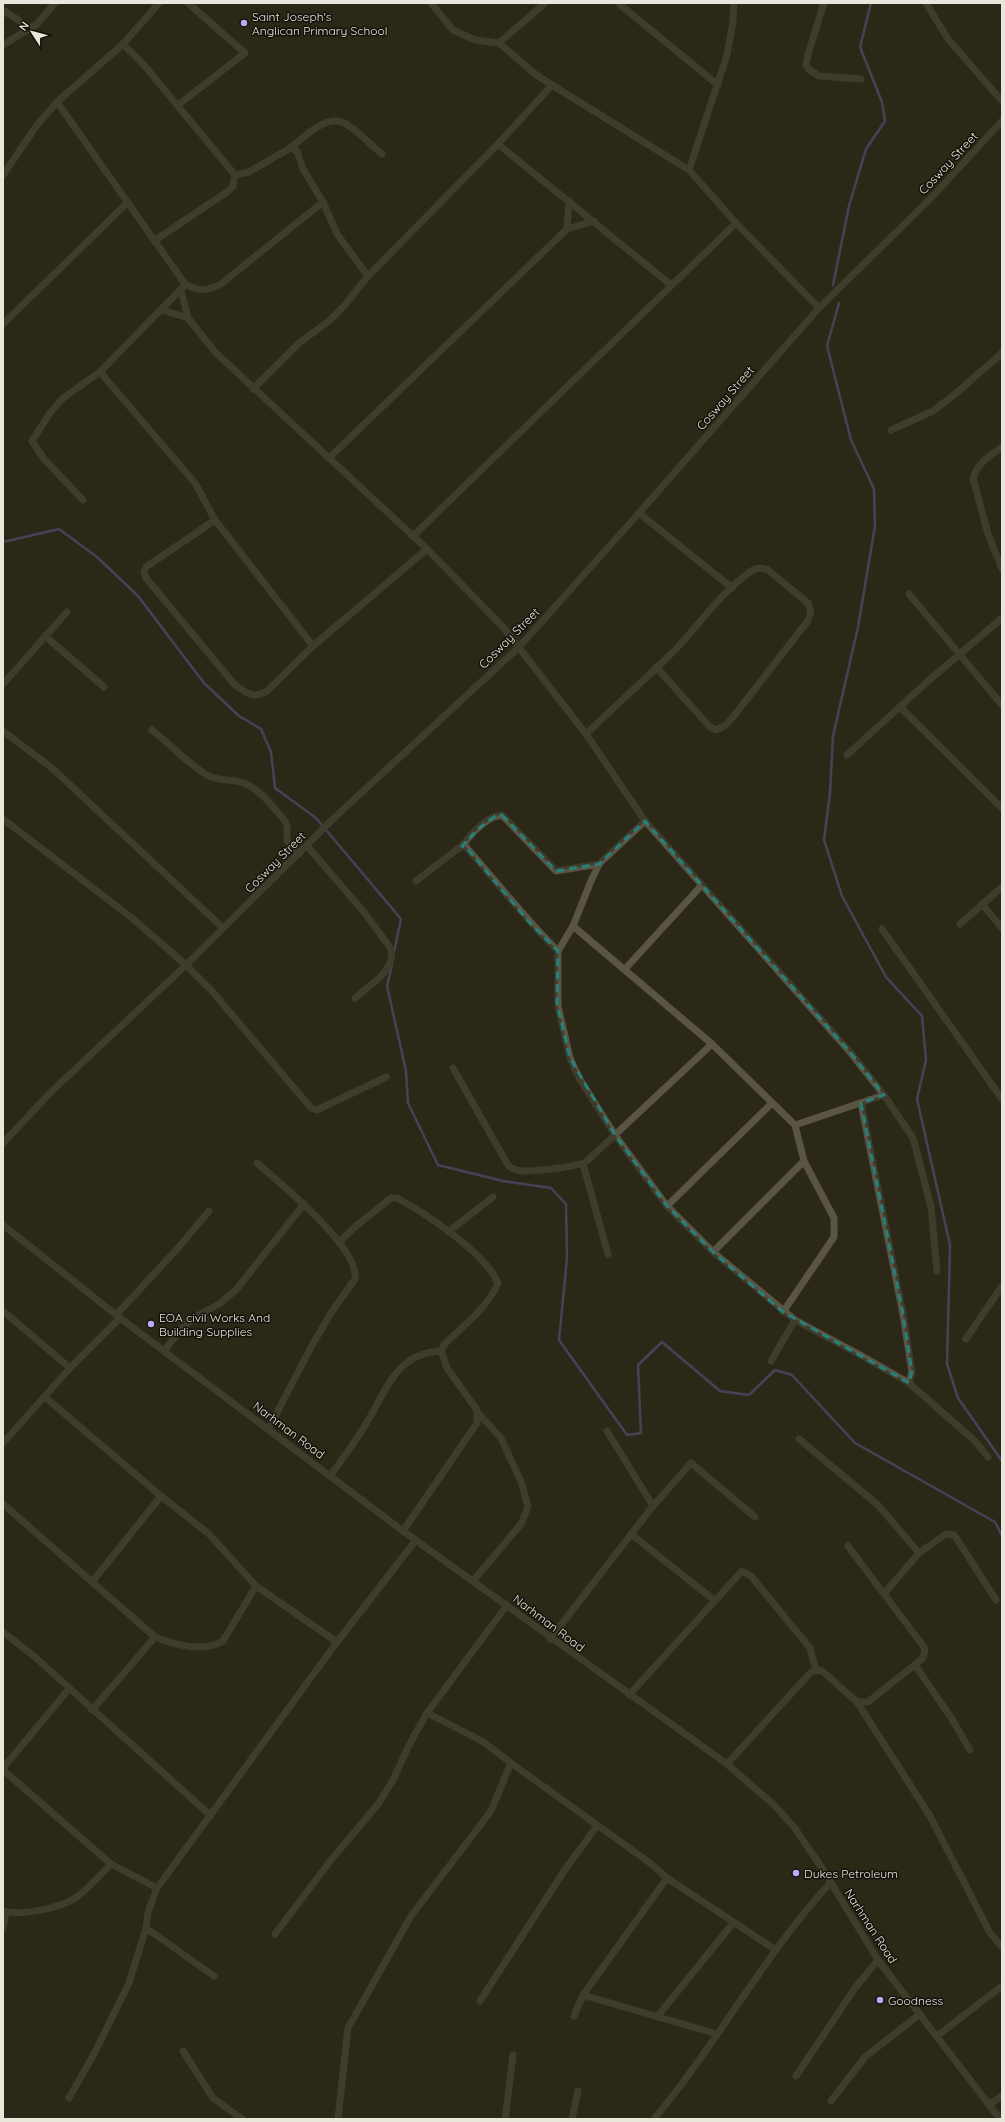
<svg xmlns="http://www.w3.org/2000/svg" width="1005" height="2122" viewBox="0 0 1005 2122" font-family="Quicksand,sans-serif">
<style>
.lines{fill:none;stroke-linecap:round;stroke-linejoin:round}
.stream{stroke:#6e5ea6;stroke-width:2.5}
.street{stroke:#595443;stroke-width:7}
.marked{fill:none;stroke:#258179;stroke-width:3;stroke-dasharray:8 5;stroke-linejoin:round}
.poi-dot{fill:#b9abf7;stroke:#13110a;stroke-width:1.5}
.labels{text-anchor:middle;dominant-baseline:central;stroke-width:3;stroke-linejoin:round;paint-order:stroke}
.poi-label{font-size:12px;fill:#e9e6dc;stroke:#13110a;text-anchor:start}
.street-label{font-size:12px;fill:#e9e6dc;stroke:#13110a}
</style>
<rect width="100%" height="100%" fill="#2c2818"/>
<g class="lines">
<g class="stream">
<polyline points="833,285 849,206 866,149 885,121 882,102 860,47 871,3"/>
<polyline points="839,303 827,346 851,440 874,489 875,526 858,627 833,736 830,793 824,840 842,896 886,977 922,1016 926,1060 917,1099 950,1245 947,1364 958,1398 1002,1461"/>
<polyline points="3,542 59,529 97,557 138,596 204,683 239,716 261,729 271,752 275,788 316,818 401,919 394,952"/>
<polyline points="392,965 387,986 406,1071 408,1103 438,1165 503,1181 551,1188 566,1204 567,1258 559,1340 627,1435 641,1433 638,1365 662,1342 720,1391 749,1395 775,1370 792,1375 855,1443 995,1522 1002,1536"/>
</g>
<g class="street">
<polyline points="431,3 453,30 475,40 499,43 535,74 552,85 689,170 736,223 819,308"/>
<polyline points="618,3 718,85"/>
<polyline points="824,3 808,54 806,65 808,69 819,76 861,79"/>
<polyline points="926,3 948,39 1002,101"/>
<polyline points="3,10 18,20 29,30"/>
<polyline points="499,43 545,3"/>
<polyline points="123,44 144,65 235,175 233,186 227,192 154,241"/>
<polyline points="3,45 37,24 55,3"/>
<path d="M57,102l128,182c13,8 23,7 36,0l102,-82 14,32 31,42"/>
<polyline points="178,105 245,53 188,3"/>
<polyline points="498,144 671,285"/>
<path d="M290,148c13,-10 36,-34 54,-25 10,4 29,24 38,31"/>
<polyline points="689,170 727,55 733,21 734,3"/>
<polyline points="3,175 37,125 57,102 123,44 159,3"/>
<polyline points="235,175 249,172 290,148 297,151 303,169 323,202"/>
<polyline points="567,229 594,221"/>
<polyline points="181,290 188,318 215,352 427,549 503,627 586,734 645,821 850,1052 884,1095 913,1138 931,1207 937,1271"/>
<polyline points="162,310 188,318"/>
<polyline points="3,324 127,203"/>
<polyline points="100,372 195,483 215,520 313,646"/>
<polyline points="253,389 299,343 329,321 344,306 368,276 498,144 552,85"/>
<polyline points="891,430 933,411 954,395 1002,353"/>
<path d="M1002,447c-13,9 -24,16 -29,31l15,56 14,35"/>
<polyline points="329,458 567,229 569,201"/>
<polyline points="83,500 44,459 32,441 50,413 63,398 100,372 183,287"/>
<polyline points="639,513 732,588"/>
<path d="M215,520l-69,47 -2,5 2,6 89,107c13,9 17,14 32,6l46,-45 114,-97"/>
<polyline points="413,536 736,223"/>
<polyline points="909,594 1002,705"/>
<polyline points="45,636 104,687"/>
<polyline points="3,684 67,612"/>
<polyline points="900,707 1002,808"/>
<path d="M152,730c18,14 35,33 55,45 10,6 19,4 29,6 21,3 37,26 49,40l2,4v16l12,13"/>
<polyline points="3,731 52,768 223,928"/>
<path d="M586,734c30,-29 62,-57 91,-86 23,-25 48,-60 76,-78 6,-3 10,-2 15,0l40,33c4,8 3,11 -1,19l-74,95 -7,8 -10,5 -6,-3 -54,-60"/>
<polyline points="847,755 927,682 1002,618"/>
<polyline points="3,819 132,918 186,965 211,990 311,1108 317,1110 386,1077"/>
<polyline points="645,821 599,864 591,881 573,926 558,951 558,1006 570,1058 579,1078 615,1135 667,1206 713,1252 795,1320 862,1356 909,1383 975,1441 988,1457"/>
<path d="M307,846l57,66 27,37c5,22 -22,36 -36,49"/>
<path d="M462,846c9,-12 23,-29 40,-31l54,56 43,-7"/>
<path d="M416,881l40,-31 6,-4 4,1c31,35 59,72 92,104"/>
<polyline points="982,904 1002,928"/>
<polyline points="960,924 1002,887"/>
<polyline points="573,926 712,1044 795,1125 804,1161 834,1218 834,1237 783,1312"/>
<polyline points="882,929 1002,1099"/>
<polyline points="625,969 701,886"/>
<path d="M453,1068l55,97c2,2 5,4 8,5 10,3 63,-3 71,-9l125,-117"/>
<polyline points="861,1103 903,1314 912,1372 909,1383"/>
<polyline points="795,1125 884,1095"/>
<polyline points="3,1143 51,1092 186,965 334,818 519,647 639,513 819,308 932,197 1002,121"/>
<path d="M257,1163c23,20 103,85 98,116l-24,34 -20,34 -42,81"/>
<polyline points="583,1164 608,1254"/>
<polyline points="667,1206 771,1104"/>
<polyline points="3,1225 120,1318 403,1531 727,1764 774,1805 794,1827 822,1868 878,1960 1000,2119"/>
<polyline points="448,1232 493,1197"/>
<path d="M339,1242l17,-16 35,-28h6c30,16 88,55 101,85 -10,25 -36,43 -54,62l-3,6 6,17 30,42v13l-74,108"/>
<polyline points="713,1252 804,1161"/>
<polyline points="3,1311 70,1368"/>
<polyline points="116,1315 178,1248 209,1211"/>
<polyline points="966,1339 1002,1286"/>
<polyline points="164,1351 181,1329 197,1316 219,1304 236,1290 304,1204"/>
<polyline points="771,1361 795,1320"/>
<polyline points="45,1397 161,1496 209,1534 256,1586 337,1642"/>
<polyline points="607,1431 653,1506"/>
<polyline points="799,1439 878,1505 919,1553"/>
<polyline points="3,1443 70,1368 120,1318"/>
<path d="M331,1475c12,-17 24,-33 35,-51 20,-32 29,-71 75,-73"/>
<path d="M3,1504l152,133c20,8 48,16 68,4l33,-55"/>
<polyline points="631,1534 714,1600"/>
<polyline points="848,1546 884,1594"/>
<polyline points="473,1581 521,1524 528,1507 522,1484 501,1438 479,1414"/>
<polyline points="92,1582 161,1496"/>
<polyline points="3,1632 35,1657 211,1816"/>
<polyline points="550,1639 653,1506 691,1463 755,1517"/>
<polyline points="915,1665 952,1719 970,1750"/>
<polyline points="629,1695 742,1571 751,1576 810,1648 816,1670"/>
<polyline points="857,1702 930,1816 990,1933 1002,1947"/>
<polyline points="92,1710 155,1637"/>
<polyline points="427,1713 482,1741 511,1763 650,1863 667,1878 776,1950"/>
<polyline points="727,1764 811,1672 821,1670 857,1702 868,1702 922,1659 925,1652 924,1647 884,1594 919,1553 946,1534 954,1535 957,1539 996,1600"/>
<polyline points="3,1768 68,1690"/>
<polyline points="3,1770 111,1864 157,1888"/>
<path d="M3,1911c18,5 60,-3 75,-15 12,-9 23,-22 33,-32"/>
<polyline points="3,1928 6,1912"/>
<polyline points="146,1928 214,1976"/>
<polyline points="275,1934 331,1860 379,1803 393,1780 409,1745 427,1713 507,1605"/>
<polyline points="583,1995 717,2034"/>
<polyline points="480,2001 566,1868 597,1826"/>
<polyline points="574,2016 583,1995 667,1878"/>
<polyline points="657,2017 733,1923"/>
<polyline points="937,2036 1002,1986"/>
<polyline points="183,2051 213,2098 242,2119"/>
<polyline points="796,2076 855,1988 878,1960"/>
<polyline points="69,2098 95,2052 129,1983 146,1928 148,1912 157,1888 337,1642 416,1540"/>
<polyline points="831,2101 865,2057 920,2014"/>
<polyline points="989,2105 1002,2096"/>
<polyline points="338,2119 348,2028 411,1916 491,1811 511,1763"/>
<polyline points="505,2119 513,2055"/>
<polyline points="572,2119 578,2091"/>
<path d="M654,2119c63,-75 110,-164 176,-236"/>
</g>
</g>
<path d="M0 0H1005V2122H0ZM502,815l54,56 43,-7 46,-43 205,231 34,43 -23,8 42,211 9,58 -3,11 -126,-71 -70,-60 -46,-46 -52,-71 -45,-77 -13,-55 1,-52 -28,-28 -64,-76 -4,-1 16,-17 17,-13z" fill="#2c2818" fill-opacity=".55" fill-rule="evenodd"/>
<path class="marked" d="M502,815l54,56 43,-7 46,-43 205,231 34,43 -23,8 42,211 9,58 -3,11 -126,-71 -70,-60 -46,-46 -52,-71 -45,-77 -13,-55 1,-52 -28,-28 -64,-76 -4,-1 16,-17 17,-13z"/>
<g class="poi-dot">
<circle cx="244" cy="23" r="4"/>
<circle cx="151" cy="1324" r="4"/>
<circle cx="796" cy="1873" r="4"/>
<circle cx="880" cy="2000" r="4"/>
</g>
<g class="labels">
<g class="poi-label">
<text x="252" y="16">Saint Joseph's<tspan x="252" dy="14">Anglican Primary School</tspan></text>
<text x="159" y="1317">EOA civil Works And<tspan x="159" dy="14">Building Supplies</tspan></text>
<text x="804" y="1873">Dukes Petroleum</text>
<text x="888" y="2000">Goodness</text>
</g>
<g class="street-label">
<text transform="translate(948 163) rotate(-47)">Cosway Street</text>
<text transform="translate(725 398) rotate(-49)">Cosway Street</text>
<text transform="translate(509 638) rotate(-45)">Cosway Street</text>
<text transform="translate(275 862) rotate(-45)">Cosway Street</text>
<text transform="translate(289 1430) rotate(37)">Narhman Road</text>
<text transform="translate(549 1623) rotate(37)">Narhman Road</text>
<text transform="translate(871 1926) rotate(57)">Narhman Road</text>
</g>
</g>
<rect width="1005" height="2122" fill="none" stroke="#e9e6dc" stroke-width="8"/>
<g transform="translate(32 32) rotate(306)" stroke="#13110a" stroke-width="3" paint-order="stroke">
<path d="M0-3L7 15L0 10L-7 15Z" fill="#e9e6dc"/>
<text y="-6" font-size="11" font-weight="bold" text-anchor="middle" fill="#e9e6dc">N</text>
</g>
</svg>
